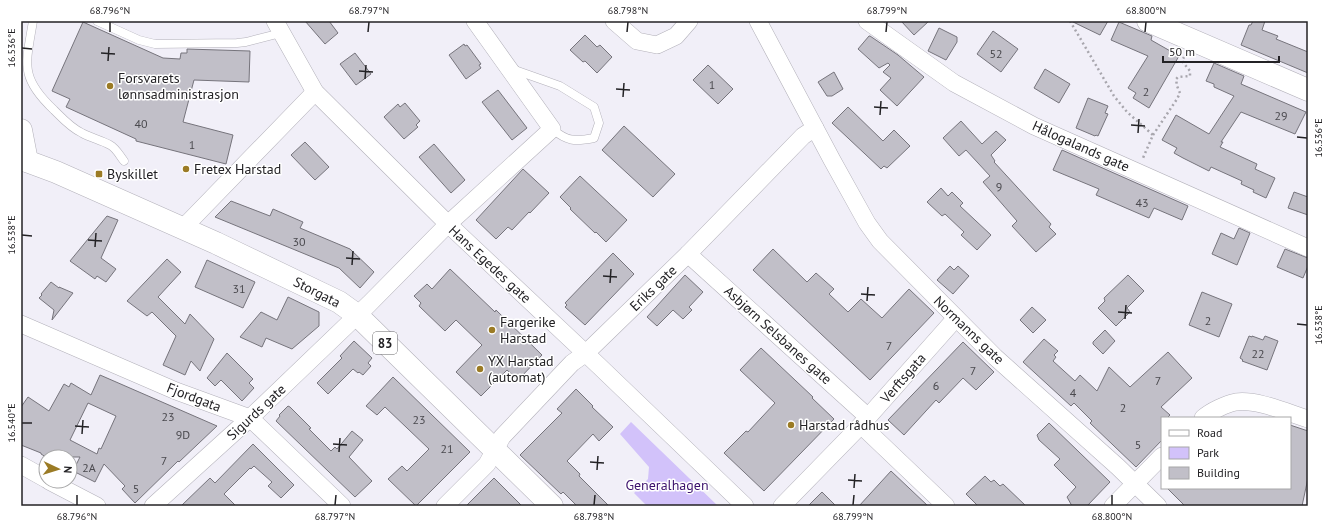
<svg xmlns="http://www.w3.org/2000/svg" width="1329" height="527" viewBox="0 0 1329 527" font-family="'PT Sans',sans-serif">
<style>
.green{fill:#d2c2fa}
.building{fill:#c1bfc8;stroke:#76747c;fill-rule:evenodd}
.lines{fill:none;stroke-linecap:round;stroke-linejoin:round}
.lane-casing{stroke:#b3b1ba;stroke-width:9}
.street-casing{stroke:#b3b1ba;stroke-width:18}
.secondary-casing{stroke:#b3b1ba;stroke-width:23}
.highway-casing{stroke:#b3b1ba;stroke-width:23}
.path{stroke:#a8a6ad;stroke-width:2.5;stroke-dasharray:2 3;stroke-linecap:butt}
.lane{stroke:#fff;stroke-width:8}
.street{stroke:#fff;stroke-width:17}
.secondary{stroke:#fff;stroke-width:22}
.highway{stroke:#fff;stroke-width:22}
.ticks{fill:none;stroke:#232225;stroke-width:1.5}
.poi-dot{fill:#9b7b25;stroke:#fff;stroke-width:1.5}
.labels{text-anchor:middle;dominant-baseline:central;stroke-width:3;stroke-linejoin:round;paint-order:stroke}
.number-label{font-size:12px;fill:#4a494e}
.shield{fill:#fff;stroke:#656466;stroke-width:1}
.shield-label{font-size:13px;font-weight:bold;fill:#232225}
.poi-label{font-size:14px;fill:#232225;stroke:#fff;text-anchor:start}
.street-label{font-size:14px;fill:#232225;stroke:#fff}
.park-label{font-size:14px;fill:#3c126d;stroke:#fff}
.neatline{fill:none;stroke:#232225;stroke-width:1.5}
.ticks-label{font-size:10px;text-anchor:middle;fill:#232225}
</style>
<rect width="100%" height="100%" fill="#f1eff8"/>
<polygon class="green" points="631,422 718,506 647,506 634,493 648,479 649,467 620,434"/>
<g class="building">
<polygon points="305,21 329,21 338,33 325,44"/>
<polygon points="901,21 929,21 914,35"/>
<polygon points="1071,21 1108,21 1100,35"/>
<polygon points="1253,21 1265,21 1262,30 1278,36 1276,39 1308,52 1308,73 1241,45 1249,25 1251,25"/>
<polygon points="83,22 163,58 180,59 181,53 187,53 187,49 250,51 249,82 194,80 183,122 233,135 226,164 136,141 136,139 66,107 70,99 52,91"/>
<polygon points="1119,22 1152,36 1151,40 1179,56 1149,108 1133,98 1136,93 1128,88 1148,56 1111,40"/>
<polygon points="939,28 957,37 957,42 946,60 928,51"/>
<polygon points="993,31 1018,49 1001,72 977,54"/>
<polygon points="585,35 597,47 600,45 612,57 597,73 585,61 583,62 570,50"/>
<polygon points="869,36 870,36 898,55 924,77 897,106 880,90 891,78 883,72 890,65 888,63 879,68 858,49"/>
<polygon points="464,44 465,46 467,45 481,64 479,65 481,68 466,79 449,55"/>
<polygon points="355,53 371,74 356,85 340,64"/>
<polygon points="1214,63 1244,76 1241,84 1306,112 1295,134 1241,112 1221,142 1223,142 1220,147 1257,164 1255,169 1275,178 1266,198 1253,192 1254,190 1241,184 1242,181 1211,167 1209,171 1183,158 1174,153 1177,148 1162,140 1176,115 1209,134 1234,96 1214,87 1214,84 1206,81"/>
<polygon points="708,65 733,89 718,104 693,80"/>
<polygon points="1045,69 1070,84 1059,103 1034,88"/>
<polygon points="834,72 843,89 832,96 827,96 818,82"/>
<polygon points="498,90 527,128 512,140 482,102"/>
<polygon points="1088,98 1108,106 1105,113 1108,114 1098,136 1096,135 1095,136 1076,128"/>
<polygon points="405,103 420,121 416,125 418,127 404,139 384,117 398,104 400,107"/>
<polygon points="848,107 883,141 894,130 910,146 887,168 884,166 881,169 832,123"/>
<polygon points="961,121 982,144 996,131 1006,140 991,155 995,161 994,162 1051,224 1049,227 1056,234 1036,252 1012,226 1017,221 983,182 990,176 966,150 959,156 943,138"/>
<polygon points="624,126 675,174 653,197 602,150"/>
<polygon points="305,142 329,167 315,180 291,155"/>
<polygon points="434,144 465,180 451,193 419,157"/>
<polygon points="1062,150 1188,206 1182,220 1154,208 1149,218 1096,195 1099,189 1053,170"/>
<polygon points="523,169 549,193 530,213 529,212 512,230 508,227 496,239 476,220"/>
<polygon points="580,176 627,220 606,242 596,232 595,233 570,209 571,208 560,197"/>
<polygon points="941,188 948,196 952,192 963,203 960,206 991,235 977,250 961,235 964,232 945,214 942,216 927,202"/>
<polygon points="1294,192 1308,197 1308,215 1288,208"/>
<polygon points="231,201 270,216 273,209 303,222 300,228 350,249 374,272 360,288 339,268 215,217"/>
<polygon points="107,216 118,220 101,258 116,269 106,282 97,276 95,279 70,261"/>
<polygon points="1239,228 1250,233 1237,265 1212,254 1221,233 1234,239"/>
<polygon points="773,249 807,282 816,273 834,289 829,294 848,312 861,299 882,318 909,289 934,313 870,380 753,270"/>
<polygon points="1285,249 1308,258 1308,266 1303,278 1277,267"/>
<polygon points="613,253 634,274 585,325 565,307 567,305 565,303"/>
<polygon points="167,259 181,272 158,297 185,324 190,314 214,339 200,371 191,361 185,375 163,365 176,336 152,312 147,316 127,301"/>
<polygon points="207,260 255,282 243,308 195,287"/>
<polygon points="950,266 954,270 958,266 969,276 953,294 937,280"/>
<polygon points="450,269 495,312 496,310 542,355 518,380 507,370 481,396 456,372 482,345 456,320 445,331 419,306 421,303 414,296 427,284 432,289"/>
<polygon points="685,275 703,292 689,307 692,310 683,319 673,310 657,326 647,317"/>
<polygon points="1128,275 1144,291 1127,308 1130,312 1116,326 1098,308 1105,301 1104,298"/>
<polygon points="51,282 59,288 59,287 73,293 52,320 54,310 39,298 42,295 41,294"/>
<polygon points="1202,292 1232,304 1219,337 1189,325"/>
<polygon points="288,297 319,312 319,326 292,349 266,338 262,347 240,337 261,312 277,320"/>
<polygon points="1032,307 1046,320 1033,333 1020,320"/>
<polygon points="1105,330 1115,341 1103,354 1093,344 1093,342"/>
<polygon points="1249,336 1252,337 1252,336 1263,340 1265,336 1278,341 1267,370 1242,361 1243,360 1240,358"/>
<polygon points="1044,339 1058,351 1054,355 1056,357 1053,361 1075,381 1080,375 1097,391 1109,367 1130,387 1168,352 1192,378 1161,407 1170,415 1167,418 1162,418 1162,440 1136,467 1090,423 1092,421 1074,403 1071,406 1023,362"/>
<polygon points="354,341 372,358 368,363 371,366 363,375 359,372 358,373 353,369 328,394 317,383 342,358 340,356"/>
<polygon points="963,342 994,372 976,390 963,378 939,403 936,400 904,435 888,420"/>
<polygon points="761,348 813,397 812,398 834,419 764,491 724,453 746,431 748,432 775,403 740,370"/>
<polygon points="227,353 253,379 249,383 254,388 242,401 221,380 215,386 207,378"/>
<path d="M100,375l117,51 -38,36 -1,-1 -43,42 -13,-14 3,-3 -21,-22 -9,18 -22,-11 7,-14h-34l-5,-3v-1l-20,-8v-38l7,-10 21,14 15,-27 5,3 2,-4 20,12zM88,403l28,13 -15,33 -2,-1 -2,6 -27,-14z"/>
<polygon points="393,377 470,452 416,506 388,479 402,466 407,471 429,449 385,407 377,415 366,406"/>
<polygon points="576,389 593,406 592,407 613,427 599,441 593,434 567,461 580,474 579,476 609,506 577,506 563,492 561,494 520,455 562,413 557,409"/>
<polygon points="288,406 290,407 311,428 309,429 331,451 335,447 337,449 352,431 363,440 349,457 372,481 355,497 276,421 280,416 279,415"/>
<polygon points="1049,423 1110,482 1087,506 1072,506 1067,497 1076,487 1054,465 1060,459 1039,440 1037,435"/>
<polygon points="1290,425 1308,431 1308,478 1302,506 1185,506 1167,488 1290,488"/>
<polygon points="253,444 294,485 281,498 268,486 272,482 254,466 251,469 250,468 224,494 236,506 181,506 210,478 215,483"/>
<polygon points="891,471 928,506 859,506"/>
<polygon points="985,476 991,482 994,480 1000,486 1003,484 1026,506 978,506 966,494"/>
<polygon points="494,478 522,506 466,506"/>
<polygon points="822,492 836,506 808,506"/>
</g>
<g class="lines">
<g class="lane-casing">
<g id="lane">
<path d="M33,21c-7,43 -14,56 21,89 8,8 17,18 28,23 9,5 19,7 28,12 6,3 10,11 14,16"/>
<polyline points="97,21 139,40 155,44 237,43 246,42 281,33"/>
<path d="M512,69l48,17 34,21 5,16 -5,15c-20,4 -27,3 -42,-9"/>
</g>
</g>
<g class="street-casing">
<g id="street">
<polyline points="275,21 315,92 448,224 598,365 745,506"/>
<polyline points="614,21 637,41 657,45 676,36 689,21"/>
<polyline points="758,21 832,160 867,223 880,241 995,357 1118,467 1158,506"/>
<polyline points="867,21 954,83 1034,126 1308,248"/>
<polyline points="183,228 315,92"/>
<polyline points="688,254 868,417"/>
<polyline points="21,324 176,391 250,418 342,506"/>
<path d="M1203,418c8,-7 23,-14 33,-16 21,-3 52,11 72,17"/>
<polyline points="861,425 946,506"/>
<polyline points="21,465 46,479"/>
<polyline points="49,481 97,506"/>
<polyline points="153,506 250,418 369,304 448,224 552,129 475,21"/>
<polyline points="445,506 487,464 502,437 572,363 586,353 688,254 803,136 815,128"/>
<polyline points="782,506 861,425 956,318"/>
<polyline points="1113,506 1162,456"/>
</g>
</g>
<g class="secondary-casing">
<g id="secondary">
<polyline points="1148,21 1308,90"/>
<polyline points="21,130 27,161"/>
</g>
</g>
<g class="highway-casing">
<polyline id="highway" points="21,159 56,172 216,243 339,302 357,315 552,506"/>
</g>
<g class="path">
<polyline points="1070,21 1114,96 1127,112 1153,135 1143,158"/>
<polyline points="1153,135 1177,99 1180,93 1177,86 1176,79 1178,77 1190,76 1190,71 1182,61 1184,57"/>
</g>
<use href="#lane" class="lane"/>
<use href="#street" class="street"/>
<use href="#secondary" class="secondary"/>
<use href="#highway" class="highway"/>
</g>
<path class="ticks" d="M110,32v-10M368,32l1,-10M627,32l1,-10M886,32l1,-10M1145,32l1,-10M22,48l10,1M101,53l14,1M108,61l1,-14M359,71l14,1M365,79l1,-14M616,89l14,1M623,97l1,-14M874,107l14,1M880,115l1,-14M1131,125l14,1M1138,133l1,-14M1297,137l10,1M22,235l10,1M88,240l14,1M95,247l1,-14M346,258l14,1M352,265l1,-14M603,276l14,1M610,283l1,-14M861,294l14,1M867,301l1,-14M1118,312l14,1M1125,319l1,-14M1297,324l10,1M22,423h10M75,426l14,1M82,434l1,-14M333,444l14,1M339,452l1,-14M590,462l14,1M597,470l1,-14M848,480l14,1M854,488l1,-14M77,505v-10M335,505l1,-10M594,505l1,-10M853,505l1,-10M1112,505v-10"/>
<g class="poi-dot">
<circle cx="110" cy="86" r="4"/>
<circle cx="186" cy="169" r="4"/>
<rect x="95" y="170" width="8" height="8" rx="2"/>
<circle cx="492" cy="330" r="4"/>
<circle cx="480" cy="369" r="4"/>
<circle cx="791" cy="425" r="4"/>
</g>
<g class="labels">
<g class="number-label">
<text x="996" y="53">52</text>
<text x="712" y="84">1</text>
<text x="1146" y="91">2</text>
<text x="1281" y="115">29</text>
<text x="141" y="123">40</text>
<text x="192" y="144">1</text>
<text x="999" y="186">9</text>
<text x="1142" y="202">43</text>
<text x="299" y="241">30</text>
<text x="239" y="288">31</text>
<text x="1208" y="320">2</text>
<text x="889" y="345">7</text>
<text x="1258" y="353">22</text>
<text x="973" y="370">7</text>
<text x="1158" y="380">7</text>
<text x="936" y="385">6</text>
<text x="1073" y="392">4</text>
<text x="1123" y="407">2</text>
<text x="168" y="416">23</text>
<text x="419" y="419">23</text>
<text x="183" y="434">9D</text>
<text x="1138" y="444">5</text>
<text x="447" y="448">21</text>
<text x="164" y="460">7</text>
<text x="89" y="467">2A</text>
<text x="136" y="488">5</text>
</g>
<rect class="shield" x="373" y="332" width="24" height="22" rx="3"/>
<g class="shield-label">
<text x="385" y="343">83</text>
</g>
<g class="poi-label">
<text x="118" y="78">Forsvarets<tspan x="118" dy="16">lønnsadministrasjon</tspan></text>
<text x="194" y="169">Fretex Harstad</text>
<text x="107" y="174">Byskillet</text>
<text x="500" y="322">Fargerike<tspan x="500" dy="16">Harstad</tspan></text>
<text x="488" y="361">YX Harstad<tspan x="488" dy="16">(automat)</tspan></text>
<text x="799" y="425">Harstad rådhus</text>
</g>
<g class="street-label">
<text transform="translate(1081 146) rotate(24)">Hålogalands gate</text>
<text transform="translate(490 264) rotate(43)">Hans Egedes gate</text>
<text transform="translate(653 288) rotate(-44)">Eriks gate</text>
<text transform="translate(317 292) rotate(27)">Storgata</text>
<text transform="translate(969 330) rotate(44)">Normanns gate</text>
<text transform="translate(778 335) rotate(42)">Asbjørn Selsbanes gate</text>
<text transform="translate(903 378) rotate(-49)">Verftsgata</text>
<text transform="translate(194 397) rotate(21)">Fjordgata</text>
<text transform="translate(256 412) rotate(-43)">Sigurds gate</text>
</g>
<g class="park-label">
<text x="667" y="485">Generalhagen</text>
</g>
</g>
<rect width="1329" height="527" fill="none" stroke="#ffffff" stroke-width="44"/>
<rect x="1161" y="417" width="130" height="72" fill="#ffffff" stroke="#a7a7a8"/>
<rect x="1169" y="430" width="20" height="6" fill="#ffffff" stroke="#a7a7a8"/>
<text x="1197" y="437" font-size="12" fill="#232225">Road</text>
<rect x="1169" y="447" width="20" height="12" fill="#d2c2fa" stroke="#a7a7a8"/>
<text x="1197" y="457" font-size="12" fill="#232225">Park</text>
<rect x="1169" y="467" width="20" height="12" fill="#c1bfc8" stroke="#a7a7a8"/>
<text x="1197" y="477" font-size="12" fill="#232225">Building</text>
<g transform="translate(58 469) rotate(94)"><circle r="19" fill="#ffffff" stroke="#a7a7a8"/>
<path d="M0-3L7 15L0 10L-7 15Z" fill="#9b7b25"/>
<text y="-6" font-size="11" font-weight="bold" text-anchor="middle" fill="#232225">N</text>
</g>
<path d="M1163 56v6h116v-6" fill="none" stroke="#232225" stroke-width="2"/>
<text x="1169" y="56" font-size="12" fill="#232225" stroke="#ffffff" stroke-width="3" paint-order="stroke">50 m</text>
<rect x="22" y="22" width="1285" height="483" class="neatline"/>
<g class="ticks-label">
<text x="110" y="14">68.796°N</text>
<text x="369" y="14">68.797°N</text>
<text x="628" y="14">68.798°N</text>
<text x="887" y="14">68.799°N</text>
<text x="1146" y="14">68.800°N</text>
<text transform="translate(11 48) rotate(-90)" y="4">16.536°E</text>
<text transform="translate(1318 138) rotate(-90)" y="4">16.536°E</text>
<text transform="translate(11 235) rotate(-90)" y="4">16.538°E</text>
<text transform="translate(1318 325) rotate(-90)" y="4">16.538°E</text>
<text transform="translate(11 423) rotate(-90)" y="4">16.540°E</text>
<text x="77" y="520">68.796°N</text>
<text x="335" y="520">68.797°N</text>
<text x="594" y="520">68.798°N</text>
<text x="853" y="520">68.799°N</text>
<text x="1112" y="520">68.800°N</text>
</g>
</svg>
